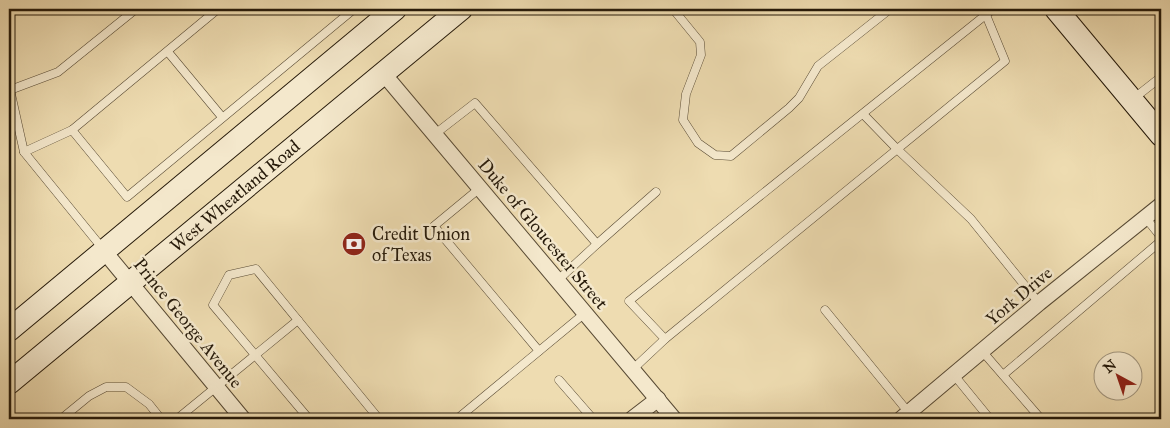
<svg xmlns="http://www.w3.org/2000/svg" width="1170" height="428" viewBox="0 0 1170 428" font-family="'IM FELL Great Primer',serif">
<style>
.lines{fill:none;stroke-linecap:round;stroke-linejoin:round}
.lane-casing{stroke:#584a34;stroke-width:9}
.street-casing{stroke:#584a34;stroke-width:17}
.secondary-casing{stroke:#261a0a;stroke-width:24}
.lane{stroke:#f4e8cc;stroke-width:8}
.street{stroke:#f4e8cc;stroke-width:15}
.secondary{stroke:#f4e8cc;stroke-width:22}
.labels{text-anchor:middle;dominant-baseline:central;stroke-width:5;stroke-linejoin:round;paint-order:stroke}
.street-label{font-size:18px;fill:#261a0a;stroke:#f4e8cc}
.poi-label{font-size:18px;fill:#261a0a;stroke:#f4e8cc;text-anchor:start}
</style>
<rect width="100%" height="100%" fill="#eedcb1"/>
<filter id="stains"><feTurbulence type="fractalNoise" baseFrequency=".004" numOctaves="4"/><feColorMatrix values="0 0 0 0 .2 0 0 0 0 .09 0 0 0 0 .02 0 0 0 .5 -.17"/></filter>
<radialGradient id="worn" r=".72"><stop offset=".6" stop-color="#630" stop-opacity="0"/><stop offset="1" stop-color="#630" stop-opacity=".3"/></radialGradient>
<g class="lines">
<g class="lane-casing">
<g id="lane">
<polyline points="673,9 700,42 701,55 686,94 683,120 698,143 715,155 731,156 789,108 799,98 818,66 890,9"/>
<polyline points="168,52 222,117"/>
<polyline points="9,85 24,152 103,249"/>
<polyline points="10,90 58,72 136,9"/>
<polyline points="1133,99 1161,77"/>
<polyline points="863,114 897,149 971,219 1039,303"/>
<polyline points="72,130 127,197 354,9"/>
<polyline points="435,134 475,103 597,244 558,280"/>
<polyline points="24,152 72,130 218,9"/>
<polyline points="480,188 434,226 539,351"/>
<polyline points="1145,217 1161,237"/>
<polyline points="597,244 656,192"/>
<polyline points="825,310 909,413"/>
<polyline points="665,339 1005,61 986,15"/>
<polyline points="982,351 1041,419"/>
<polyline points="633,369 665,339 629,301 993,9"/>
<polyline points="954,375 990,419"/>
<polyline points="1003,375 1161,241"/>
<polyline points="559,380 593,419"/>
<polyline points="61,419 89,396 106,387 126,387 149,404 161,419"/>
<polyline points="177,419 298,320"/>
<polyline points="309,419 213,305 229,275 256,269 379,419"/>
<polyline points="457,419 585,313"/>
</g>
</g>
<g class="street-casing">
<g id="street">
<polyline points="383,73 674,419"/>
<polyline points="104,251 243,419"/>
<polyline points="632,419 658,399"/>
<polyline points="901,419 1039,303 1161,205"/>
</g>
</g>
<g class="secondary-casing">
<g id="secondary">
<polyline points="1056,9 1161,135"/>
<polyline points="9,330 395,9"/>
<polyline points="9,383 461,9"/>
</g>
</g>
<use href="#lane" class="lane"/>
<use href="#street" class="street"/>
<use href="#secondary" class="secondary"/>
</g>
<defs>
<g id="bank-disc" transform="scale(1.25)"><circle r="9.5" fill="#8f2418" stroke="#f4e8cc"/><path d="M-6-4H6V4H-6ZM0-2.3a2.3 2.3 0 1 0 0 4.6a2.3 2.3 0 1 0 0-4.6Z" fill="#fff"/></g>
</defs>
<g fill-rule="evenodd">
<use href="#bank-disc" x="354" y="244"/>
</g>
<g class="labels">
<g class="street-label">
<text transform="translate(235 196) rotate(-40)">West Wheatland Road</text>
<text transform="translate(543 234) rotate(50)">Duke of Gloucester Street</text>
<text transform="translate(1019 296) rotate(-40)">York Drive</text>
<text transform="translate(188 323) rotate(51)">Prince George Avenue</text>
</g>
<g class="poi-label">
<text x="372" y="234">Credit Union<tspan x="372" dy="21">of Texas</tspan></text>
</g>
</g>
<rect width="1170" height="428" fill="none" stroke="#eedcb1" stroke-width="30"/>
<rect x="10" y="10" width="1150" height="408" fill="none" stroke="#261a0a" stroke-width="2.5"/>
<rect x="15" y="15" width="1140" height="398" fill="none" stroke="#261a0a"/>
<g transform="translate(1118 376) rotate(320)"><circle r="24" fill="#f4e8cc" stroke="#a2967e"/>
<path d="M0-4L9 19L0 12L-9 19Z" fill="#8f2418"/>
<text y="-8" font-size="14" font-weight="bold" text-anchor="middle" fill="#261a0a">N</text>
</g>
<rect width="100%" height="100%" filter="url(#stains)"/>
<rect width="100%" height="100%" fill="url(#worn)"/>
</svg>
